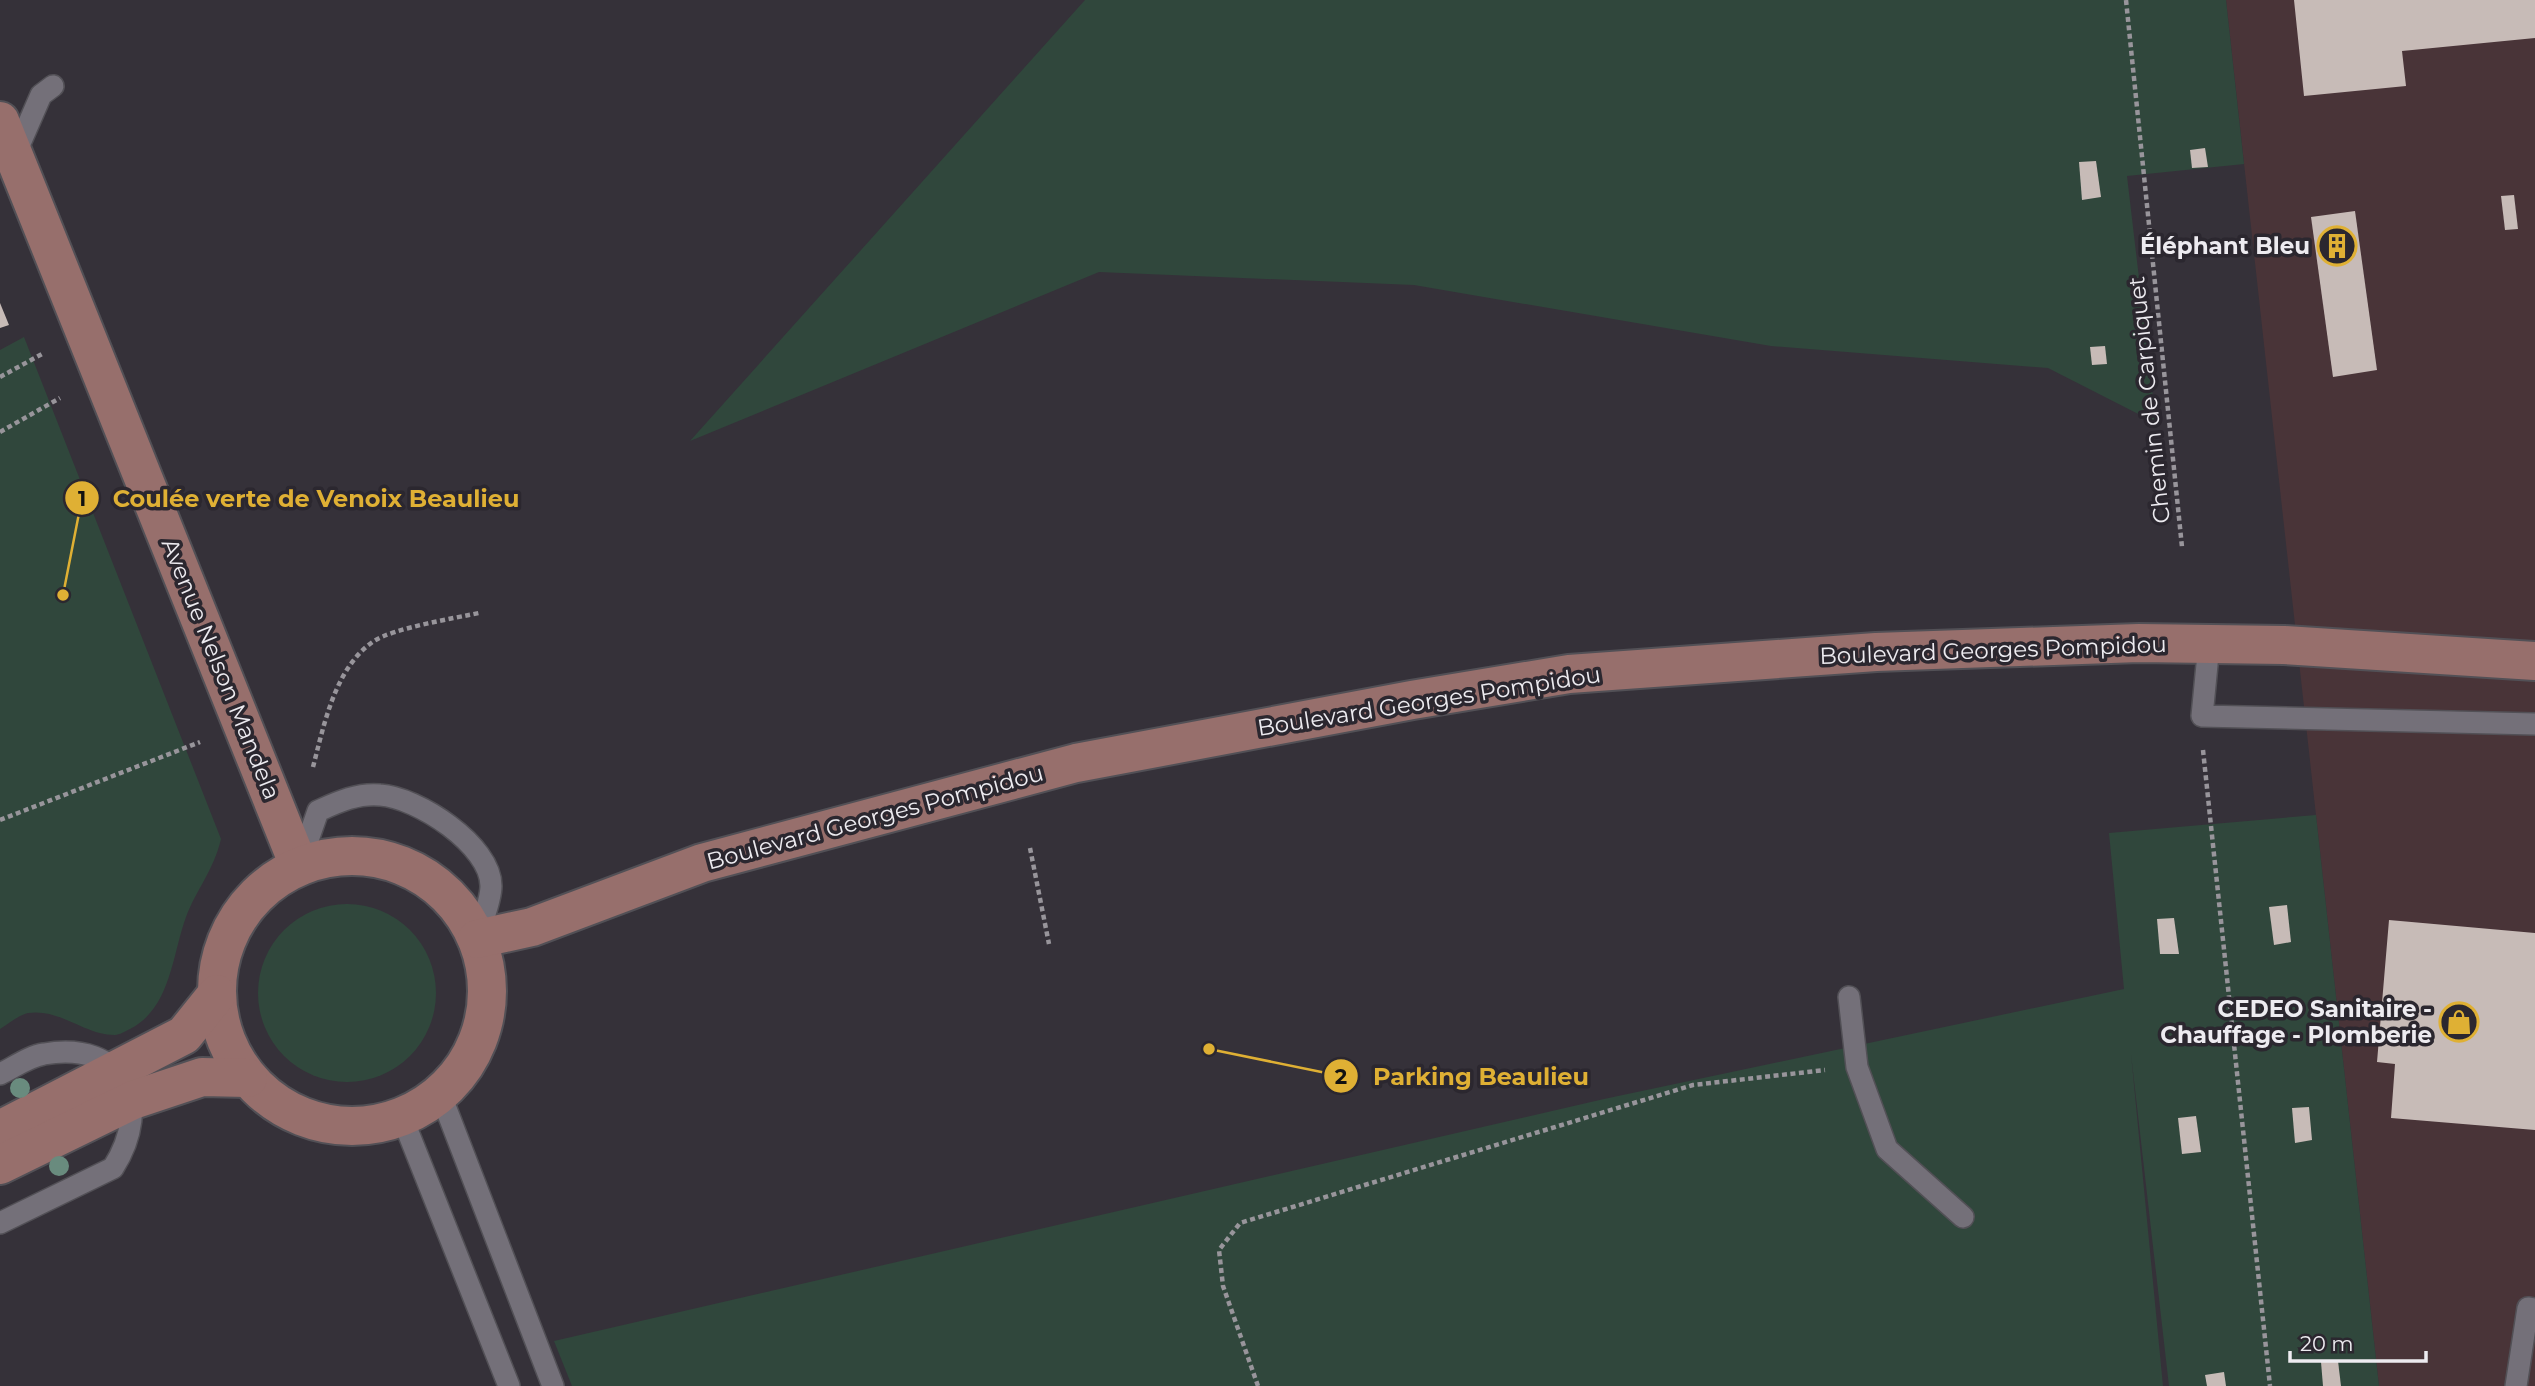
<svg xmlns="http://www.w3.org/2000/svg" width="2535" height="1386" viewBox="0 0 2535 1386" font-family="Montserrat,sans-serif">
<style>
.commercial{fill:#493438}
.green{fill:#30473c}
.building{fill:#c7bbb7}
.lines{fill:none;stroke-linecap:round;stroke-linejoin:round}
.lane-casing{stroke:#525056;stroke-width:24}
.secondary-casing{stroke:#525056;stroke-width:42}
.path{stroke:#98959b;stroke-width:4.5;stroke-dasharray:5 3.5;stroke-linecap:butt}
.lane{stroke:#747079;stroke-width:21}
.secondary{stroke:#976f6c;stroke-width:38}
.tree{fill:#698b7e}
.labels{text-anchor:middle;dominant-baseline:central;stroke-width:7;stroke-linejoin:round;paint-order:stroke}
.poi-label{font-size:23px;font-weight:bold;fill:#edebf0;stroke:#2b272f;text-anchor:end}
.street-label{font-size:23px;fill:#edebf0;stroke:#2b272f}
.leader{fill:none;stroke:#dfb034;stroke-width:2.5}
.callout-dot{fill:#dfb034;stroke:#2b272f;stroke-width:2.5}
.mark-label{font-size:21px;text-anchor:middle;font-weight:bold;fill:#111}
.callout-label{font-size:24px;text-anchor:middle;font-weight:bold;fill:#dfb034;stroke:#2b272f;stroke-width:7;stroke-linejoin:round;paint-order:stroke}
</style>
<rect width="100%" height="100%" fill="#353139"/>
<polygon class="commercial" points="2226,0 2535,0 2535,1386 2379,1386"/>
<g class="green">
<polygon points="1085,0 2226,0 2244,164 2127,176 2156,423 2048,368 1771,346 1414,285 1099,272 690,441"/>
<path d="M24,337l197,502c-8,33 -24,49 -35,78 -14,38 -15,91 -56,112 -4,2 -11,6 -15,6 -31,0 -55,-27 -87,-22 -9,2 -20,11 -28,16v-679z"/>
<polygon points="2316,815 2379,1386 2169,1386 2131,1054 2163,1386 572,1386 554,1341 1604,1099 2124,989 2109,833"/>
<circle cx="347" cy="993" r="89"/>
</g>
<g class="building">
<polygon points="2294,0 2535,0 2535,38 2402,51 2406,86 2304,96"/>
<polygon points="2205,148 2208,167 2192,168 2190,150"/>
<polygon points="2096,161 2101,197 2082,200 2079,162"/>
<polygon points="2514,195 2518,229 2505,230 2501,196"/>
<polygon points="2355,211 2377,370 2333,377 2311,217"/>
<polygon points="0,303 9,325 0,328"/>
<polygon points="2105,346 2107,364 2092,365 2090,347"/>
<polygon points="2287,905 2291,942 2274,945 2269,907"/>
<polygon points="2174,918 2179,954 2160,954 2157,919"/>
<polygon points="2389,920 2535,933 2535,1130 2391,1118 2395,1064 2377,1062"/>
<polygon points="2309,1107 2312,1140 2295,1143 2292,1108"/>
<polygon points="2196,1116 2201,1152 2182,1154 2178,1118"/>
<polygon points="2338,1361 2341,1386 2323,1386 2321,1362"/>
<polygon points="2224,1372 2226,1386 2207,1386 2205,1375"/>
</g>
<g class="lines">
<g class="lane-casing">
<g id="lane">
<polyline points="14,157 41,95 53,86"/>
<polyline points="2209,644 2202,716 2535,724"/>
<path d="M300,863l18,-52c20,-9 39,-18 62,-16 37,2 111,50 111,91 0,16 -10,37 -14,53"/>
<polyline points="1849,997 1857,1067 1887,1149 1963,1217"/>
<path d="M0,1074c13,-6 29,-18 44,-20 80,-14 110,50 69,114l-113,55"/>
<polyline points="440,1093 553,1386"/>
<polyline points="402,1117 509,1386"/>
<polyline points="2516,1386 2528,1308 2535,1309"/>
</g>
</g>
<g class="secondary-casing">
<g id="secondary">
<polyline points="0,121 299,866"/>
<circle cx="352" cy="991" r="135"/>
<polyline points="477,939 532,927 702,863 1076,763 1412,700 1569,674 1876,652 2139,643 2284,645 2535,661"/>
<polyline points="0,1130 184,1035 217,994"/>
<polyline points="0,1165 133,1100 202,1077 248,1078"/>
</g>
</g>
<g class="path">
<polyline points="2126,0 2182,547"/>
<polyline points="0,377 42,354"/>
<polyline points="0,432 60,398"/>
<polyline points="2203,750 2270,1386"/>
<path d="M313,767c11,-42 22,-100 61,-126 20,-13 81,-23 105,-28"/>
<polyline points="0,820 200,742"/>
<polyline points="1030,848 1049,944"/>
<polyline points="1258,1386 1223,1286 1219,1250 1240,1223 1693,1085 1825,1070"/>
</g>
<use href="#lane" class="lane"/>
<use href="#secondary" class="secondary"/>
</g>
<g class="tree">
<circle cx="20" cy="1088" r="10"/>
<circle cx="59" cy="1166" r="10"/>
</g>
<defs>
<g id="building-ring" transform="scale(2.0125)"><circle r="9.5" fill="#2b272f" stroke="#dfb034" stroke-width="1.5"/><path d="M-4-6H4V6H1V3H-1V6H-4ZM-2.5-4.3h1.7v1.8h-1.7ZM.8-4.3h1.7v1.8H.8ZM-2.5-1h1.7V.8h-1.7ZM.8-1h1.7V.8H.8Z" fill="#dfb034"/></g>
<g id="shop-ring" transform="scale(2.0125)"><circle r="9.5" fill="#2b272f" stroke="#dfb034" stroke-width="1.5"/><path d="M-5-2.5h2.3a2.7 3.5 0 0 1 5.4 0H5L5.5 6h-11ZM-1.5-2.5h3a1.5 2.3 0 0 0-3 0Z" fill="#dfb034"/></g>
</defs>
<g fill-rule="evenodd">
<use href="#building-ring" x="2337" y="246"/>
<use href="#shop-ring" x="2459" y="1022"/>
</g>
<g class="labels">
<g class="poi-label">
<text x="2310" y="246">Éléphant Bleu</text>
<text x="2432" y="1009">CEDEO Sanitaire -<tspan x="2432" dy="26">Chauffage - Plomberie</tspan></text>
</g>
<g class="street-label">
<text transform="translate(2149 400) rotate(-96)">Chemin de Carpiquet</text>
<text transform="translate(1993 650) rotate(-2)">Boulevard Georges Pompidou</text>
<text transform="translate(221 669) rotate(68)">Avenue Nelson Mandela</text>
<text transform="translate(1429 701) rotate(-9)">Boulevard Georges Pompidou</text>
<text transform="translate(875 817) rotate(-15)">Boulevard Georges Pompidou</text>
</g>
</g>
<path class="leader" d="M63 595L82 498M1209 1049L1341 1076"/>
<g class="callout-dot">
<circle cx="63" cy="595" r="7"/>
<circle cx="1209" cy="1049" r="7"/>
<circle cx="82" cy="498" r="18"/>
<circle cx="1341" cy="1076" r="18"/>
</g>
<g class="mark-label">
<text x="82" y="506">1</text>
<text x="1341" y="1084">2</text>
</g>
<g class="callout-label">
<text x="316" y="507">Coulée verte de Venoix Beaulieu</text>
<text x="1481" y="1085">Parking Beaulieu</text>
</g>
<path d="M2290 1351v10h136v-10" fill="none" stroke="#edebf0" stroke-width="3.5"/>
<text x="2300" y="1351" font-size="21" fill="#edebf0" stroke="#2b272f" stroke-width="5" paint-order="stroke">20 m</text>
</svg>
